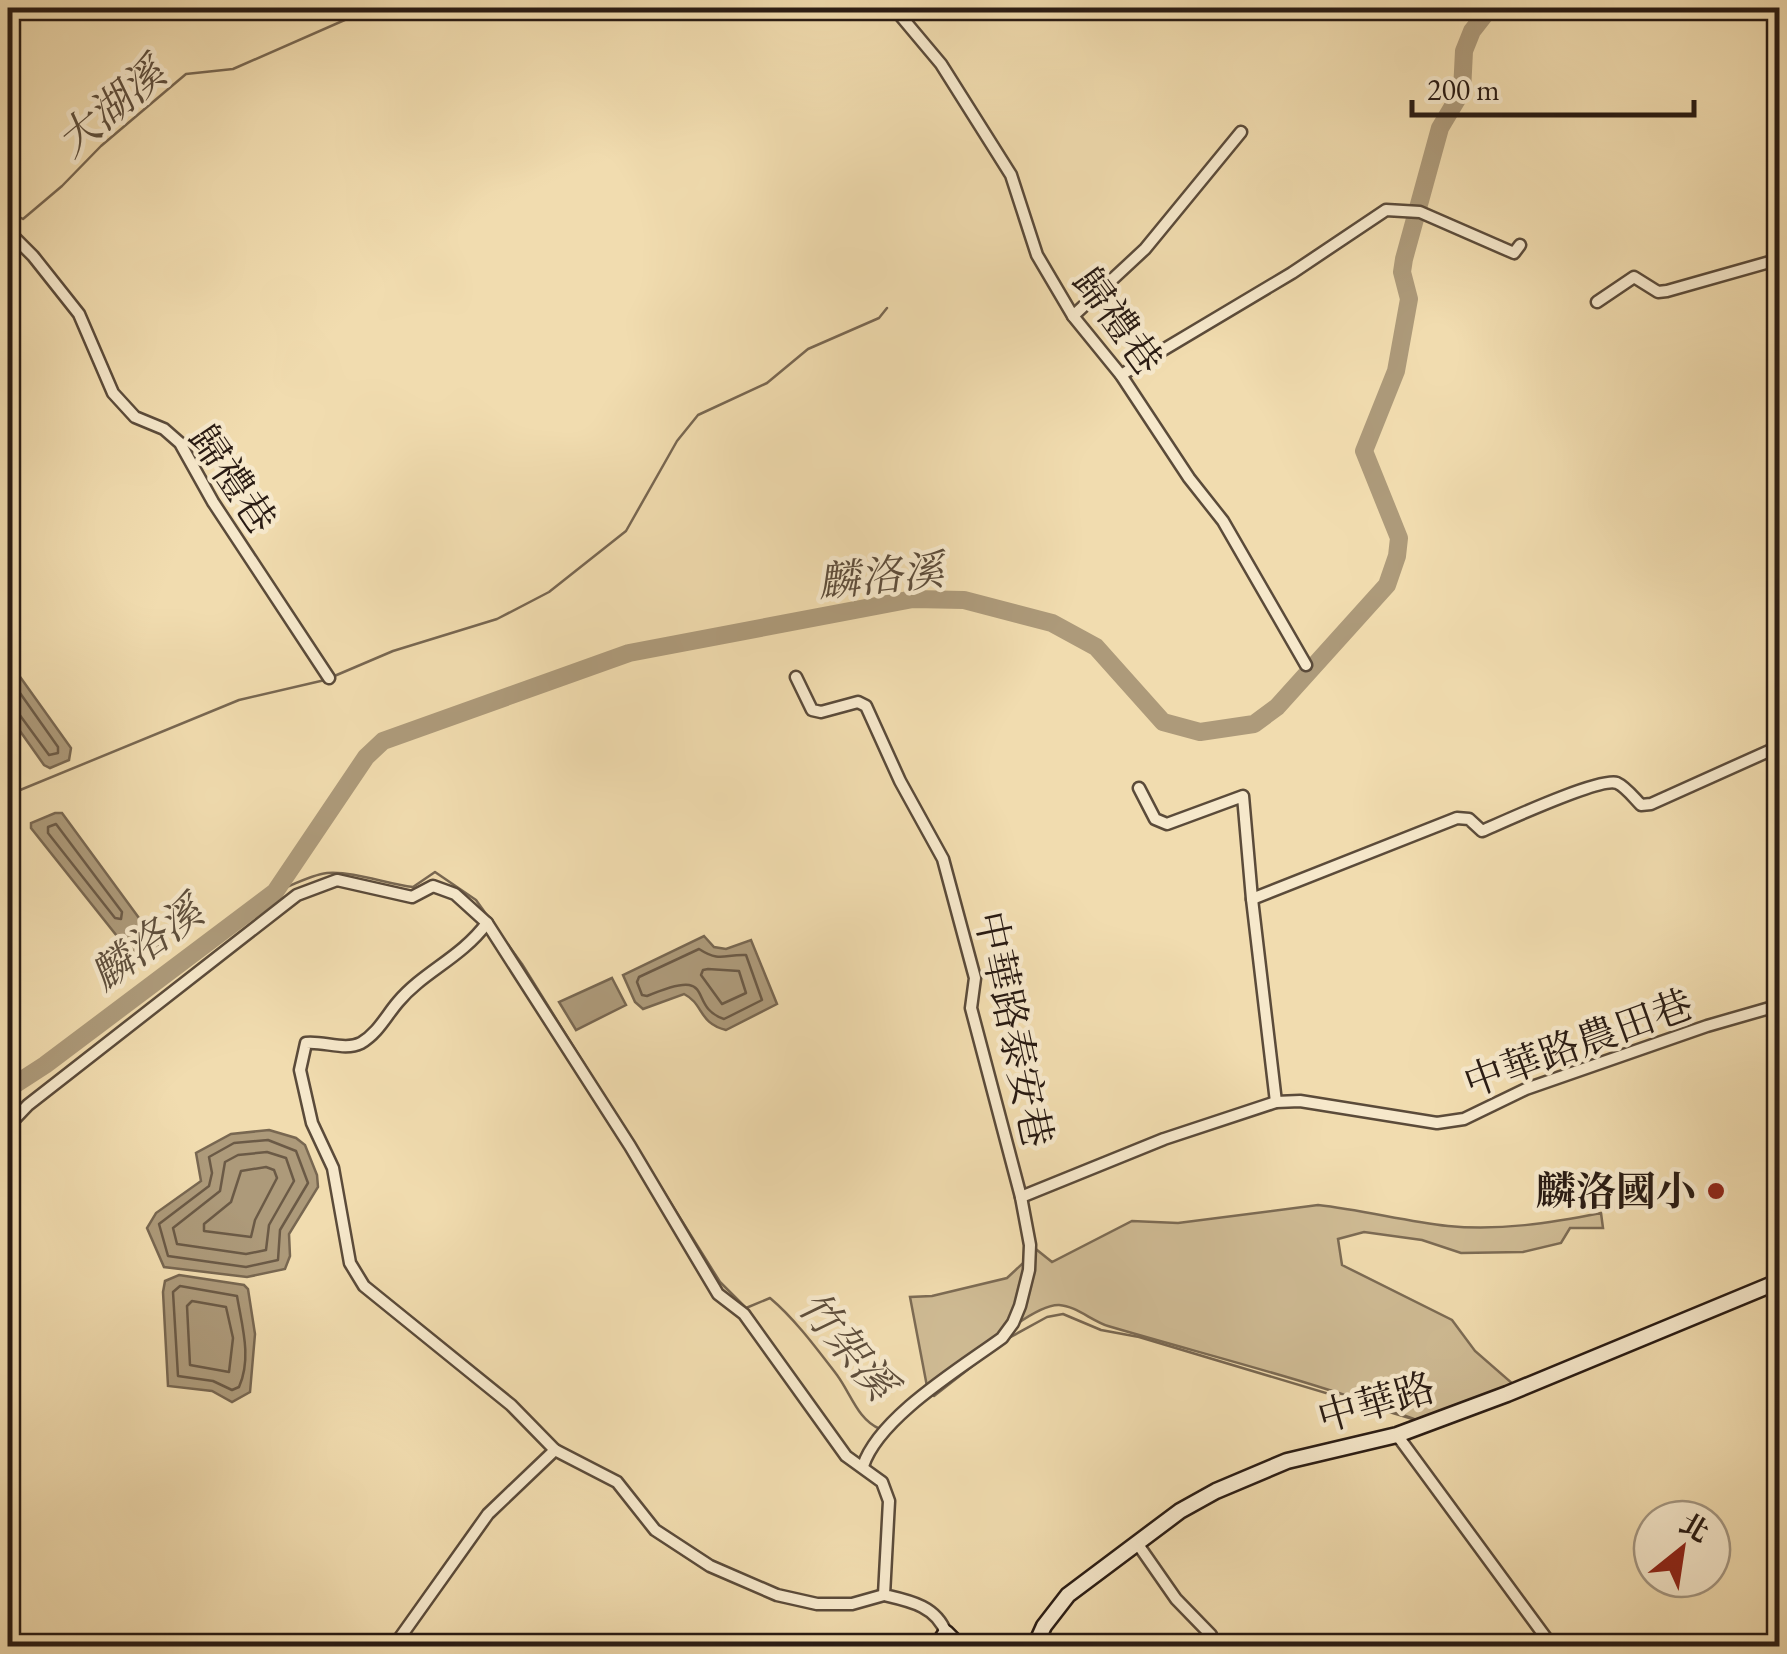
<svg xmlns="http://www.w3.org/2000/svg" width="1787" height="1654" viewBox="0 0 1787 1654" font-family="'EB Garamond','Noto Serif TC',serif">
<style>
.green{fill:#cfbb94;stroke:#7c6b54;stroke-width:2.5}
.water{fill:#ad9a7a;stroke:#786751;stroke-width:2.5}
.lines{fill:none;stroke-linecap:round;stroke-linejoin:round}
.shore{stroke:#6b5a46;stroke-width:2.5}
.stream{stroke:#786751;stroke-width:2.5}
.river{stroke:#ad9a7a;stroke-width:18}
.street-casing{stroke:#5b4b3a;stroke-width:15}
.secondary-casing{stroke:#291b13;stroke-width:19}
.street{stroke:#f6e8cb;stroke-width:10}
.secondary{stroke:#f6e8cb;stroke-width:14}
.poi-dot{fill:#8f2418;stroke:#f6e8cb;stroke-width:4}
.labels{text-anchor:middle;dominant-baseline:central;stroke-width:9;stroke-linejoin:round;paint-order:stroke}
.street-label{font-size:40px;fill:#291b13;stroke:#f6e8cb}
.poi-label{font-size:40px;font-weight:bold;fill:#291b13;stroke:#f6e8cb;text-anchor:end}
.water-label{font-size:42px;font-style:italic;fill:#5e4e3c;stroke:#f6e8cb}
</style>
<rect width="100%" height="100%" fill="#f1dcaf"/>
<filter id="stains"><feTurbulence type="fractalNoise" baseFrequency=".002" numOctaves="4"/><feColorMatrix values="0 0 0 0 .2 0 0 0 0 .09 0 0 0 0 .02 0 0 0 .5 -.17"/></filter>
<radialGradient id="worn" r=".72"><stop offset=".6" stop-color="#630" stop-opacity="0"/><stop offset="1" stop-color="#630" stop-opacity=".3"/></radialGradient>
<path class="green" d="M1318,1205c44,5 87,16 130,21 52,5 102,-3 153,-13l2,15h-33l-9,15 -38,9 -62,1 -39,-13 -58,-8 -26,7 4,26 110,55 23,31 38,33 -91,38c-102,-39 -209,-65 -314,-96 -16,-5 -32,-20 -49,-21 -31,-1 -105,71 -130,92l-19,-100 22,-1 75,-18 30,-28 15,12 80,-41 46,2z"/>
<g class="water">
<polygon points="8,660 71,748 69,760 50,768 44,765 8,714"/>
<polygon points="55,813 62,813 161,948 140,965 31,828 31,823"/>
<path d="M704,936l10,11 12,2 25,-9 26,64 -51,26c-28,-7 -22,-26 -42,-36l-41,15 -8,-7 -12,-27z"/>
<polygon points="612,978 626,1005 576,1030 559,1002"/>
<polygon points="269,1130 296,1138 305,1145 317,1175 318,1187 289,1234 290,1256 285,1269 247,1277 164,1267 147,1228 156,1213 201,1181 196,1153 231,1134"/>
<polygon points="179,1275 244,1285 248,1289 255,1334 250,1392 232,1402 212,1391 168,1386 163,1292 165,1281"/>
</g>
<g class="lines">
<g class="shore">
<polyline points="8,676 58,747 58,753 49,755 19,714 8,710"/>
<polygon points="56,824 122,912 121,919 115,918 48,833 48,827"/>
<path d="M699,949c22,14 25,5 47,6l16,45 -38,19c-39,-13 -4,-54 -77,-23l-5,-1 -5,-13 2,-5z"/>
<polygon points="708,969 739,971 746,993 722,1004 701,975 703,970"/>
<polygon points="268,1140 296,1151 308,1183 280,1230 278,1260 246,1267 168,1256 159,1224 209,1186 212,1173 209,1157 234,1143"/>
<polygon points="267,1152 286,1158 294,1181 269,1225 266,1250 246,1254 177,1244 173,1228 220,1191 225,1162 238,1155"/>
<polygon points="266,1167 274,1170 277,1178 255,1220 251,1237 204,1231 204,1224 231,1202 241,1171"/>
<path d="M180,1286l57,10c5,30 15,62 2,91l-7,3 -19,-9 -35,-5 -5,-84z"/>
<polygon points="192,1301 226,1307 233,1338 229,1372 190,1365 187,1306"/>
</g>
<g class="stream">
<polyline points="881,8 885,11 893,9"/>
<polyline points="8,211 23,219 62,186 101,146 186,74 233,69 372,8"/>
<polyline points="332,677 393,651 497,619 549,592 626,531 677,441 698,415 767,383 808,349 879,318 887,308"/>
<polyline points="8,795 239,700 325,680"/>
<path d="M275,892c16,-6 35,-17 52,-19 28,-2 59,11 86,14l22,-15 41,28 46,64 198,318 26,26 24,-10c25,21 47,51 67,77 14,19 21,45 43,54"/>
<polyline points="1007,1339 1047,1317 1063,1314 1101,1330 1139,1337 1416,1420"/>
<polyline points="931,1394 934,1396 984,1357"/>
<polyline points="907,1402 919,1391"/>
</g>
<polyline class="river" points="8,1089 45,1065 275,892 366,757 383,741 629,653 913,599 964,600 1052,623 1096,647 1163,722 1200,732 1254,724 1277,707 1387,585 1397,556 1399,538 1364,451 1396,371 1409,299 1402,272 1404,259 1440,128 1462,91 1464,51 1472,31 1490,8"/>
<g class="street-casing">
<g id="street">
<polyline points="894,8 941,64 1011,175 1037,255 1073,316 1121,375 1189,478 1223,521 1306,665"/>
<polyline points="8,231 33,256 79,314 113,393 135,417 164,429 180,443 213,502 329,678"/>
<polyline points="1597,302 1634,277 1658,292 1667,291 1780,259"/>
<polyline points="1073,316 1145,249 1241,132"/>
<polyline points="1121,375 1292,273 1386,210 1420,212 1514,253 1520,245"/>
<path d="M796,677l16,33 9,2 37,-10 8,4 34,75 43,78 32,119 -4,30 50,189 9,48 -1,25 -9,36 -7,17 -11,15c-41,30 -123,79 -139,128"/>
<polyline points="1139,788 1155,819 1167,824 1243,796 1252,899 1276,1102"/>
<path d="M1252,899l205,-81 12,1 13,12c21,-9 118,-54 135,-48 9,4 17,15 24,22l10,-1 129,-58"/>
<path d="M8,1126l20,-21 269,-210 40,-15 75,17 21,-11 22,8 32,29 143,223 88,148 26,20 102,142 36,26 7,19 -5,94c26,6 52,11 62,38"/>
<polyline points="1021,1197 1164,1139 1276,1102 1300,1101 1437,1123 1464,1119 1526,1089 1707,1026 1780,1005"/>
<polyline points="1397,1435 1552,1646"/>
<polyline points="555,1450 617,1482 655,1530 710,1566 777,1595 817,1604 852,1604 884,1595"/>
<polyline points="1137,1543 1176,1599 1211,1635"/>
<path d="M394,1646l94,-132 67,-64 -44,-45 -147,-119 -14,-23 -17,-95 -21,-45 -12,-53 6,-27c18,-2 39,8 55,0 17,-10 25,-27 37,-41 25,-30 63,-44 89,-79"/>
</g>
</g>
<g class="secondary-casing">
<g id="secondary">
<polyline points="937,1646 946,1633 959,1646"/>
<polyline points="1035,1646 1044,1626 1068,1595 1180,1511 1216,1491 1287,1461 1397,1435 1507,1394 1780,1281"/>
</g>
</g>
<use href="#street" class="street"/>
<use href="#secondary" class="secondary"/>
</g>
<circle class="poi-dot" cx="1716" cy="1191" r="10"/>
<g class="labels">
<g class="street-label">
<text transform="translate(1118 321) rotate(54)">歸禮巷</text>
<text transform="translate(233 479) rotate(56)">歸禮巷</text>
<text transform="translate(1014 1029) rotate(78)">中華路泰安巷</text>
<text transform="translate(1578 1043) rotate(-20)">中華路農田巷</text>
<text transform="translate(1376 1402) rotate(-16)">中華路</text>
</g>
<g class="poi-label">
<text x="1696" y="1191">麟洛國小</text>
</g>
<g class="water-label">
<text transform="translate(111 107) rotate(-40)">大湖溪</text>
<text transform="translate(881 576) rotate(-6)">麟洛溪</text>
<text transform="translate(147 943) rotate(-36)">麟洛溪</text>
<text transform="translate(847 1345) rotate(50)">竹架溪</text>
</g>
</g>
<rect width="1787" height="1654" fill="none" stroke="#f1dcaf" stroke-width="40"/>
<rect x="10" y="10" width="1767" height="1634" fill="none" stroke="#291b13" stroke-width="5"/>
<rect x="20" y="20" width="1747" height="1614" fill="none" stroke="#291b13" stroke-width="2.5"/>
<g transform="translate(1682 1549) rotate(30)"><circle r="48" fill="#f6e8cb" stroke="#a49681" stroke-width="2.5"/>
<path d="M0-8L18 38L0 25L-18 38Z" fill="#8f2418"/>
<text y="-15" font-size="28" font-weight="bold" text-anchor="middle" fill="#291b13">北</text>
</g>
<path d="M1412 100v15h282v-15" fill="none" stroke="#291b13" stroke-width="5"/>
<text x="1427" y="100" font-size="30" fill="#291b13" stroke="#f6e8cb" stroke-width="8" paint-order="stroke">200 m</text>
<rect width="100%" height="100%" filter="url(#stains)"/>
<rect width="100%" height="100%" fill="url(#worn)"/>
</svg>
